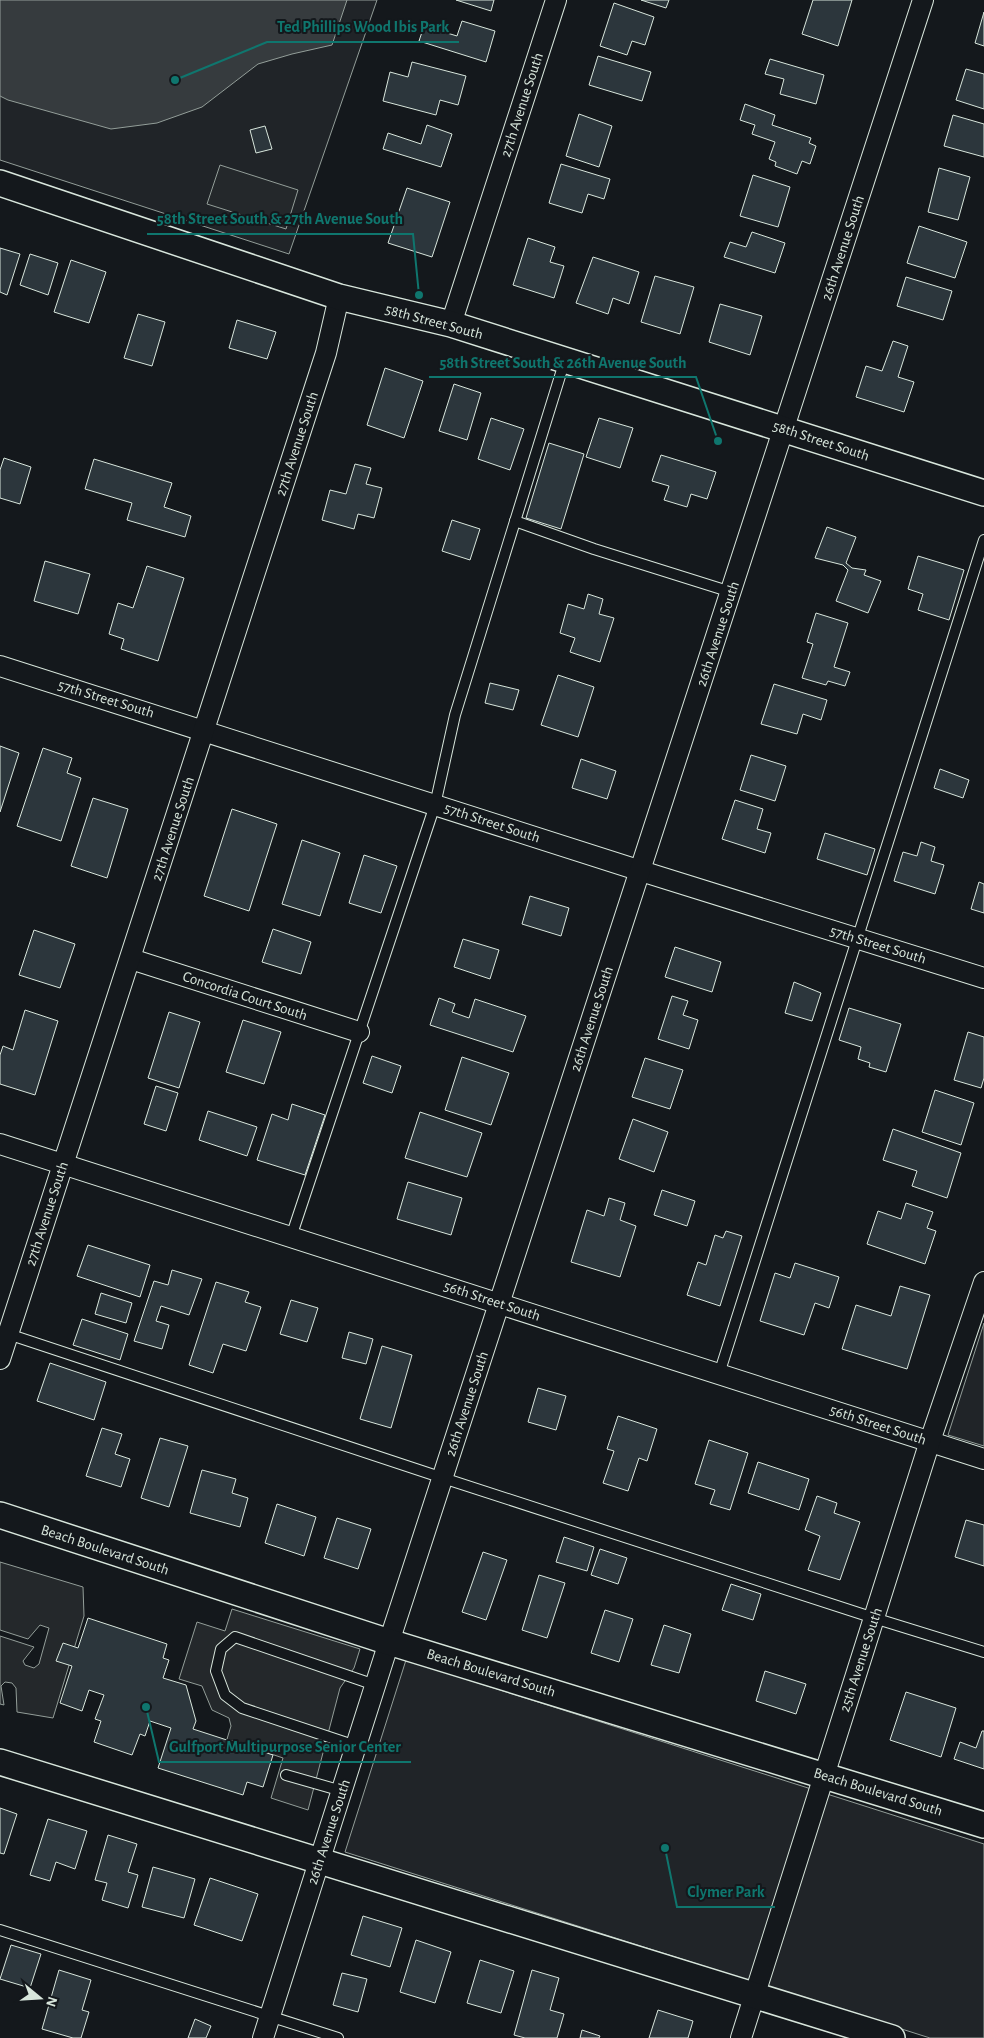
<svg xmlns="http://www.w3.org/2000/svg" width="984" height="2038" viewBox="0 0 984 2038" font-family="'Alegreya Sans',sans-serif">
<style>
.green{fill:#202428;stroke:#939e99}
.parking{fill:#24282b;stroke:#939e99}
.water{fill:#363b3e;stroke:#939e99}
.building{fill:#2c363c;stroke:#d8e6dc}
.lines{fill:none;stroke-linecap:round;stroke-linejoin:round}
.service-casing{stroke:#d8e6dc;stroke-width:12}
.minor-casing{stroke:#d8e6dc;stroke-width:22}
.tertiary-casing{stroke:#d8e6dc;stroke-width:28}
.service{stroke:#14181c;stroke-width:10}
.minor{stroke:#14181c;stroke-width:20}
.tertiary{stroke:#14181c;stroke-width:25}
.labels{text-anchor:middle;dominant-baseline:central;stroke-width:4;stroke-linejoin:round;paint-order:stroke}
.street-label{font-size:15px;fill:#d8e6dc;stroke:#14181c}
.leader{fill:none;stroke:#0f766e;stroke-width:2}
.callout-dot{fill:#0f766e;stroke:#14181c;stroke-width:2}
.callout-label{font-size:16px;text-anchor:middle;font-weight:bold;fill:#0f766e;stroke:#14181c;stroke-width:4;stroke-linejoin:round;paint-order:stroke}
</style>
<rect width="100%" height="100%" fill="#14181c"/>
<g class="green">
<polygon points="0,0 377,0 289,254 0,160"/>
<polygon points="984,1323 984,1446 948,1435"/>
<polygon points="406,1660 984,1844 984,2038 930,2038 345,1852"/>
</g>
<g class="parking">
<polygon points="220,165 298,190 286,229 207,204"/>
<polygon points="0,1562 83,1587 84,1616 53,1718 17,1712 16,1688 12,1683 5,1682 1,1686 4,1705 0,1704 0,1636 34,1647 23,1661 25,1665 34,1668 39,1664 49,1628 40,1625 28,1639 0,1630"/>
<polygon points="232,1609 360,1649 354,1668 340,1688 308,1810 271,1798 283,1758 227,1739 231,1726 229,1718 212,1710 202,1686 179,1679 197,1622 225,1631"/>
</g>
<polygon class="water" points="0,0 347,0 332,45 292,54 258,64 202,107 157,123 111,129 8,100 0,96"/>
<g class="building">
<polygon points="456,0 494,0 491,11"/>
<polygon points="641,0 669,0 666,8"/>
<polygon points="813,0 852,0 838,46 802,34"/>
<polygon points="614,3 654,17 645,45 632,41 627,55 600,46"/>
<polygon points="984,12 984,46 975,43"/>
<polygon points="462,21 495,31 486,62 419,41 424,26 457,36"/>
<polygon points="598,56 651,72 642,101 589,85"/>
<polygon points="770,59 824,75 816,104 780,94 784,79 765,74"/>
<polygon points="412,62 466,76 458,105 440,100 436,115 383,101 390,72 408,77"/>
<polygon points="966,69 984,74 984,109 956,100"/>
<polygon points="745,104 775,115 772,125 811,138 809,143 816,146 810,164 802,161 797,174 775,166 776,162 769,159 775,142 752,134 755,125 740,120"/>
<polygon points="579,114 612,126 599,167 566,156"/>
<polygon points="953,115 984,124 984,157 944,146"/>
<polygon points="427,125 452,134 441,167 383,149 388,133 421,144"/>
<polygon points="265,126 272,149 256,153 250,130"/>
<polygon points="561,164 610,179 604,199 588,194 582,213 549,203"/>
<polygon points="939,168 970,177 958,220 928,212"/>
<polygon points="753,175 790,187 778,227 740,216"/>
<polygon points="407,188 450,202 432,257 388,243"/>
<polygon points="919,226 967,242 955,278 907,263"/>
<polygon points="752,232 785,243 775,273 724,257 730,242 746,247"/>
<polygon points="528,238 555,247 550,262 564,266 554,298 513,285"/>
<polygon points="0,248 20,254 7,295 0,292"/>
<polygon points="30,254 58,263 48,295 20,285"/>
<polygon points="593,257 639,272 629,304 613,298 608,314 576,303"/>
<polygon points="71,260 106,272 89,323 54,312"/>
<polygon points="655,276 694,287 680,334 641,322"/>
<polygon points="906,277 952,291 943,320 897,306"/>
<polygon points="720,304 762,316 750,355 709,342"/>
<polygon points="138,314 165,322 152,366 124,358"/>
<polygon points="237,320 276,332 267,359 229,348"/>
<polygon points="893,341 908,346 898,377 914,382 904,412 856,397 866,366 882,371"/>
<polygon points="385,368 423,381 404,438 367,425"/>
<polygon points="454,384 481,393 467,440 439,431"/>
<polygon points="491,418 524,429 510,470 478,459"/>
<polygon points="599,418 633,428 620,468 586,457"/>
<polygon points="549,443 584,454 561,529 526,518"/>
<polygon points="661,455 716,472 707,499 691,494 687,507 664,500 669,486 652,481"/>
<polygon points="4,458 31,467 20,504 0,498 0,470"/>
<polygon points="94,459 172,483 164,507 191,516 185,537 127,520 132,503 85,489"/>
<polygon points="355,464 371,468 366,484 382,488 374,518 358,514 354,529 322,520 330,490 346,494"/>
<polygon points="452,520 480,529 470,560 442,551"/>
<polygon points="827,527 856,537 846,563 852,568 866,570 864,575 881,581 868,613 836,601 848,570 843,565 815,558"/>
<polygon points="918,556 964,570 949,620 918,610 923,594 908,589"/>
<polygon points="45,561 90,574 78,614 34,601"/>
<polygon points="147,566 184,578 158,661 121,649 124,639 109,634 118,603 133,608"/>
<polygon points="588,594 603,599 599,614 614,618 600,662 570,652 575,638 560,633 568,604 584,609"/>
<polygon points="816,613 848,623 834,667 850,672 845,686 828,681 826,685 802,678 813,644 807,642"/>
<polygon points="558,675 594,687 578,737 541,725"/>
<polygon points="490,683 519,690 513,710 485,703"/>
<polygon points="774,684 827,700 821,720 803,714 797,734 761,724"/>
<polygon points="0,746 19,753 0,812"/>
<polygon points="43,748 72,758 67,773 81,778 61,841 17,826"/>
<polygon points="751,755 786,766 775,801 740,790"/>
<polygon points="581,759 616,771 607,799 572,788"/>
<polygon points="940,769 969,780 963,798 934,788"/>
<polygon points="93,798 128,809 107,878 71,866"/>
<polygon points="735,800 763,809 757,829 771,833 765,853 722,839"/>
<polygon points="232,809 277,824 249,911 204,896"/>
<polygon points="825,833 875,849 867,875 817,859"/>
<polygon points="302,840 340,853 320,916 282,904"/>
<polygon points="921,842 935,847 931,861 944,865 935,894 894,881 903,852 917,856"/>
<polygon points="364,855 397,866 381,913 349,903"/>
<polygon points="979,882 984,884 984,913 971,909"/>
<polygon points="530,896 569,908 561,936 522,924"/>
<polygon points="273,929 311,942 301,974 262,962"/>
<polygon points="34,930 75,944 60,988 19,975"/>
<polygon points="463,939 499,950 490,979 454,967"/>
<polygon points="675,947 721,962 712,992 665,977"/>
<polygon points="794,982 821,993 812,1021 785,1013"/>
<polygon points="672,996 688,1001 683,1015 698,1020 689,1049 658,1039"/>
<polygon points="439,998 455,1004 452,1012 469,1018 475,999 526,1016 513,1052 430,1025"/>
<polygon points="849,1008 901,1024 886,1072 869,1067 870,1063 858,1059 861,1047 839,1040"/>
<polygon points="25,1010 58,1021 35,1095 0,1084 0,1055 3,1046 13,1050"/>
<polygon points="169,1012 200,1022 179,1088 148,1078"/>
<polygon points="243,1020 281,1032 264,1084 226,1072"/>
<polygon points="968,1032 984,1037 984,1078 981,1088 954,1080"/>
<polygon points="372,1056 401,1066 392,1093 363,1083"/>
<polygon points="462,1057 509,1073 491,1125 445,1110"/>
<polygon points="645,1058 683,1070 670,1109 632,1097"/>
<polygon points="156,1086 178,1093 166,1131 144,1124"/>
<polygon points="935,1090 974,1103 961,1145 922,1132"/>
<polygon points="292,1104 325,1115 305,1175 257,1160 272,1114 288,1120"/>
<polygon points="208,1111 257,1127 247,1156 199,1140"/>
<polygon points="420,1112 482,1133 467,1177 405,1158"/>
<polygon points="633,1119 668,1132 654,1172 619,1159"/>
<polygon points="893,1129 961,1153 947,1198 912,1186 917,1171 883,1160"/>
<polygon points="408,1182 462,1198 451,1235 397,1219"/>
<polygon points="662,1190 695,1201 687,1226 654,1215"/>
<polygon points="609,1198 625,1203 620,1220 636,1226 620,1277 571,1262 587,1210 604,1216"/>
<polygon points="906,1203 933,1212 927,1228 936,1231 925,1264 867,1244 878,1211 901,1219"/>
<polygon points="726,1231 742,1236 720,1306 687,1295 698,1262 706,1265 715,1235 723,1238"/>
<polygon points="88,1245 150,1265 140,1297 77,1276"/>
<polygon points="795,1263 839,1277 829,1308 815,1303 804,1335 760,1321 775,1273 790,1278"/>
<polygon points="172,1270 202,1279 189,1315 161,1306 156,1321 169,1325 162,1349 134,1341 154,1281 168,1285"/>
<polygon points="216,1282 249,1292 245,1302 261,1307 246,1351 223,1344 213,1373 189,1365"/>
<polygon points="900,1286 930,1295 907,1369 842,1349 856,1305 891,1316"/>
<polygon points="101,1293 132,1303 126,1323 95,1314"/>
<polygon points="291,1300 318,1308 307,1342 280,1334"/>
<polygon points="82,1319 128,1334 120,1360 73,1345"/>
<polygon points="349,1332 373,1339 366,1364 342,1358"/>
<polygon points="382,1346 412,1355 391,1428 360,1419"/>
<polygon points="50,1363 106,1382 94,1420 37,1401"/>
<polygon points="538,1388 566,1396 556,1430 528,1422"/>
<polygon points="618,1416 657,1429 647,1461 639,1458 628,1491 603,1483 614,1451 607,1449"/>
<polygon points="102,1428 122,1434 115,1454 130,1459 121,1487 86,1476"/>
<polygon points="160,1438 188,1446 169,1507 141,1498"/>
<polygon points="709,1440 748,1453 730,1510 710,1504 715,1490 695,1484"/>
<polygon points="758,1462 809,1479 799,1510 748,1493"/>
<polygon points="202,1470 236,1479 232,1493 248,1498 240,1527 190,1513"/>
<polygon points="817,1496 837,1503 834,1513 860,1522 840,1580 808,1570 820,1536 805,1530"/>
<polygon points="277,1504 316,1517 304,1556 265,1543"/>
<polygon points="337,1518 371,1529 358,1569 324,1558"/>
<polygon points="966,1520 984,1525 984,1566 955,1557"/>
<polygon points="564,1537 594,1547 587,1571 556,1562"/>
<polygon points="600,1549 627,1558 618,1584 591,1575"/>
<polygon points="483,1552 507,1560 486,1620 462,1612"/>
<polygon points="539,1575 565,1583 547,1638 522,1630"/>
<polygon points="731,1584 761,1594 753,1620 722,1610"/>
<polygon points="605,1610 633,1619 619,1662 591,1653"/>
<polygon points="88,1618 167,1644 163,1658 169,1660 163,1678 186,1685 196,1721 193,1729 273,1755 263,1787 247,1782 243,1795 158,1768 171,1728 150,1721 145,1736 140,1734 132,1755 94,1742 101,1721 95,1719 104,1695 89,1690 82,1711 60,1703 72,1666 56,1661 63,1643 78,1648"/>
<polygon points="664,1625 691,1634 679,1673 651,1665"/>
<polygon points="765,1671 806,1684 796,1714 756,1701"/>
<polygon points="906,1692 956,1708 941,1757 890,1740"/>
<polygon points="982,1731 984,1731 984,1769 954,1759 960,1742 976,1748"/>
<polygon points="0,1808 17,1814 4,1854 0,1853"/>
<polygon points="48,1819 87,1831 75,1869 56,1862 50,1881 30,1875"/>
<polygon points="108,1835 137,1844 128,1872 138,1875 128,1908 102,1900 107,1883 95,1880"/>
<polygon points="153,1867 195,1879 184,1918 142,1907"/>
<polygon points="210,1878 258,1894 242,1941 194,1925"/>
<polygon points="363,1916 402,1928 390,1967 351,1955"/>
<polygon points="416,1940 451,1952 435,2003 400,1992"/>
<polygon points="11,1945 41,1954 30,1988 0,1979"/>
<polygon points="480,1960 514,1971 501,2013 467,2003"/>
<polygon points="59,1970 91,1980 82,2010 89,2012 81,2038 73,2038 42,2029"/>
<polygon points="532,1970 559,1978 550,2010 564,2014 557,2038 525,2038 514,2035"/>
<polygon points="342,1973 367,1979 358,2012 333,2005"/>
<polygon points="658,2010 693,2021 688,2038 649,2038"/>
<polygon points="195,2019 211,2026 206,2038 188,2038"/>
<polygon points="582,2030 600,2036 599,2038 580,2038"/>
</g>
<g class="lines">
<g class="service-casing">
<g id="service">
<polyline points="515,521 594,549 731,592"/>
<polyline points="291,1237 435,805 455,715 565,360"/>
<polyline points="5,1333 443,1478 874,1618 984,1652"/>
<polyline points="719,1374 984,540"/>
<polyline points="356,1746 242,1708 225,1695 216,1671 221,1649 235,1637 375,1685"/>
<polyline points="286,1775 342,1791"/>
<polyline points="0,1930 338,2038"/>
</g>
</g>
<g class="minor-casing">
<g id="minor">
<polyline points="451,324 556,0"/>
<polyline points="0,666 641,871 984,978"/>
<polyline points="131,959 359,1032"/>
<polyline points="0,1144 984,1459"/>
<polyline points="0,1359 326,353 339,297"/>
<polyline points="263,2038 389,1642 923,0"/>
<polyline points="741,2038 930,1441 984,1282"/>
</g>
</g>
<g class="tertiary-casing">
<g id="tertiary">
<polyline points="0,183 339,297 451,324 984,493"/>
<polyline points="0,1515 389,1642 984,1825"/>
<polyline points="0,1762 892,2038"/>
</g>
</g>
<use href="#service" class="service"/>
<use href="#minor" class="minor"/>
<use href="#tertiary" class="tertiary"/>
</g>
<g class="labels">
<g class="street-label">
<text transform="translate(522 105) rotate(-72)">27th Avenue South</text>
<text transform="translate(843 248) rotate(-72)">26th Avenue South</text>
<text transform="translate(434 322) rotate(15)">58th Street South</text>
<text transform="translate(821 441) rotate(18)">58th Street South</text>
<text transform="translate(297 444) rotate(-72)">27th Avenue South</text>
<text transform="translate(718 634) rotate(-72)">26th Avenue South</text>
<text transform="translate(106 699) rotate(17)">57th Street South</text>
<text transform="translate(492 823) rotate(18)">57th Street South</text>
<text transform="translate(173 829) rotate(-72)">27th Avenue South</text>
<text transform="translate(878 945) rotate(17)">57th Street South</text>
<text transform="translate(245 996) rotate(18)">Concordia Court South</text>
<text transform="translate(592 1019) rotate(-72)">26th Avenue South</text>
<text transform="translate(47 1214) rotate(-72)">27th Avenue South</text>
<text transform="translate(492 1301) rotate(18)">56th Street South</text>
<text transform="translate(467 1404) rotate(-72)">26th Avenue South</text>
<text transform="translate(878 1425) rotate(18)">56th Street South</text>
<text transform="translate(105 1550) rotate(18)">Beach Boulevard South</text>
<text transform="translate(861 1660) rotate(-72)">25th Avenue South</text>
<text transform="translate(491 1673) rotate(17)">Beach Boulevard South</text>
<text transform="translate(878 1792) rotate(17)">Beach Boulevard South</text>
<text transform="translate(329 1832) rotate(-72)">26th Avenue South</text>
</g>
</g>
<path class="leader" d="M175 80L267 42H459M419 295L413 234H147M718 441L696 377H429M146 1707L159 1762H411M665 1848L677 1907H775"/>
<g class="callout-dot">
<circle cx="175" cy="80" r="5"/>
<circle cx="419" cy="295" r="5"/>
<circle cx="718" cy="441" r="5"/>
<circle cx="146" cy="1707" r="5"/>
<circle cx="665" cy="1848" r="5"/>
</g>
<g class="callout-label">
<text x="363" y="32">Ted Phillips Wood Ibis Park</text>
<text x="280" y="224">58th Street South &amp; 27th Avenue South</text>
<text x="563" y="368">58th Street South &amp; 26th Avenue South</text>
<text x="285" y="1752">Gulfport Multipurpose Senior Center</text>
<text x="726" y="1897">Clymer Park</text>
</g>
<g transform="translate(40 1998) rotate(108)" stroke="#14181c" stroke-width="4" paint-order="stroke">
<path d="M0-4L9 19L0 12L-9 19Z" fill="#d8e6dc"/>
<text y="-8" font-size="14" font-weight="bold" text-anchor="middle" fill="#d8e6dc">N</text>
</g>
</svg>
